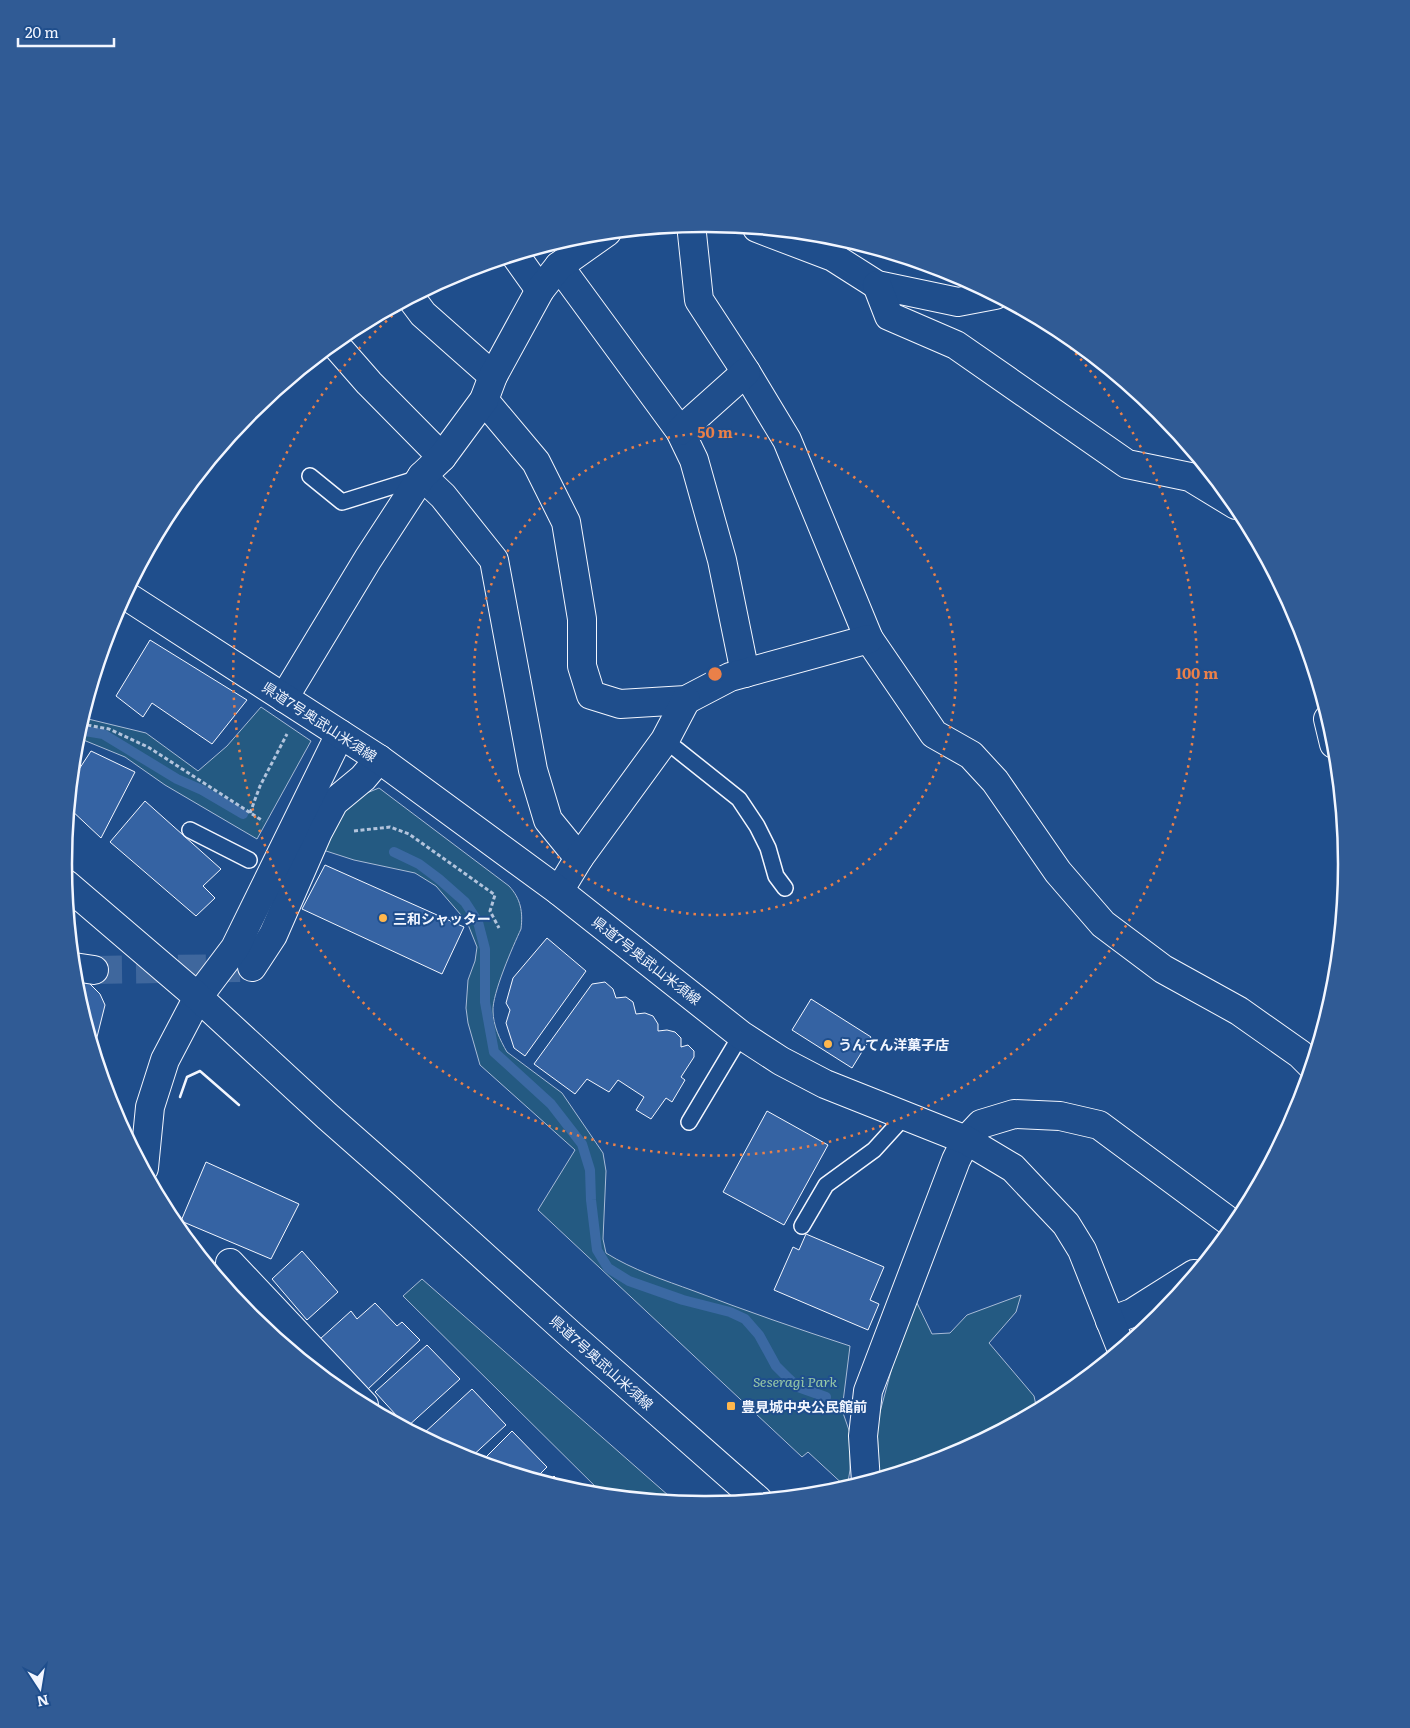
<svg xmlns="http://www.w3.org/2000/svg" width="1410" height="1728" viewBox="0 0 1410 1728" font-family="Literata,'Noto Sans JP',serif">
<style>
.green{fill:#245a82;stroke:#a8bbd7}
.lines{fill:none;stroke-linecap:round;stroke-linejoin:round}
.stream{stroke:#3b69a3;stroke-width:10}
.building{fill:#3563a3;stroke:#f2f6ff}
.street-tunnel{stroke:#3f679d;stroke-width:28;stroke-dasharray:28 14;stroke-linecap:butt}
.lane-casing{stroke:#f2f6ff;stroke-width:18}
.street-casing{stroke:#f2f6ff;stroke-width:30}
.primary-casing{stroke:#f2f6ff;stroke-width:30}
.path{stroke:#b3c4dc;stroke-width:3;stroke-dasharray:4 2.5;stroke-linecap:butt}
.lane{stroke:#1f4e8c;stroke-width:15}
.street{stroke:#1f4e8c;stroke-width:28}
.primary{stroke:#1f4e8c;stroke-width:28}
.wall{stroke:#f2f6ff;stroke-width:2.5}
.ring{fill:none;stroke:#ea8049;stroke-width:2.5;stroke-dasharray:2.5 5}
.poi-dot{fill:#ffb74d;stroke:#1f4e8c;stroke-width:2}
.labels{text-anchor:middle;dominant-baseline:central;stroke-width:4;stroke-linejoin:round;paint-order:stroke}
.street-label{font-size:14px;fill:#f2f6ff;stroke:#1f4e8c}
.poi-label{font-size:14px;font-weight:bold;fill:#f2f6ff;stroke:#1f4e8c;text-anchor:start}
.park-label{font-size:14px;font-style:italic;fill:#97c8a6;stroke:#1f4e8c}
.rim{fill:none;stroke:#f2f6ff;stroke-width:2.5}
.centre{fill:#ea8049;stroke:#1f4e8c;stroke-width:2.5}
.ring-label{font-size:15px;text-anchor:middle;font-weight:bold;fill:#ea8049;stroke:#1f4e8c;stroke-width:4;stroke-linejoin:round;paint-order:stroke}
</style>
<rect width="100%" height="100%" fill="#1f4e8c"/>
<g class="green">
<polygon points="261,707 311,741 257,839 165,785 125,757 81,739 75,748 76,739 83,717 84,718 146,733 198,771 227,746"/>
<path d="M379,788l130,98c12,13 14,26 12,43 -8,17 -29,65 -28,82 0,14 7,29 14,41l55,41 41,60 3,18 -3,68 3,14c27,17 58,27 88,38 52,20 104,38 156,55l-8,64 8,23v37l-3,18 -39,-36 -6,5 -264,-247 37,-60 -95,-85 -12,-42 -2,-15 2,-28 7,-19 2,-14 -10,-25 -31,-36 -21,-13 -61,-13 -31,-10 18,-37 16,-16z"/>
<polygon points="422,1279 677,1503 604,1495 403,1296"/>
<polygon points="1021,1295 1016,1312 989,1343 1034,1396 1037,1410 950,1457 879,1478 877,1423 893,1364 916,1301 932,1334 950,1333 967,1315"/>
</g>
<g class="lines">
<g class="stream">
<polyline points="79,730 103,734 177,779 202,790 243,814"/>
<polyline points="394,852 419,864 439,879 465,902 478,922 485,949 485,1002 494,1052 551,1104 582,1144 590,1170 591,1200 597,1250 608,1268 629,1281 683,1300 730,1312 745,1319 759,1335 776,1366 788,1378 798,1387 826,1397"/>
</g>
</g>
<g class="building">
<polygon points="150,640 247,700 212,744 152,703 143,717 116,696"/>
<polygon points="91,751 135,772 101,838 69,808 72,780"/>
<polygon points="145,801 221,869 203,886 215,898 196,916 110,842"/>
<polygon points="325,865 464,927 442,974 302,909"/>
<polygon points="547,938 586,971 525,1056 514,1048 506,1023 510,1010 506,1003 513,978"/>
<polygon points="74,972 78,972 100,994 105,1005 94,1049 76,989"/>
<polygon points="605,982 613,989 616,998 626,997 633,1002 636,1014 645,1013 653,1016 658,1024 658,1031 667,1030 675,1032 681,1038 681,1047 688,1045 694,1051 694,1057 681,1077 685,1080 672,1102 666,1098 651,1119 636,1110 644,1097 618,1080 609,1092 587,1079 575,1094 534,1064 592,984"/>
<polygon points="811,999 871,1037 852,1068 792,1030"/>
<polygon points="767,1111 828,1145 784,1225 723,1192"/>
<polygon points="206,1162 299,1204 271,1259 181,1221"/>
<polygon points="806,1234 884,1267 870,1300 879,1304 868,1330 774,1290 793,1247 799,1250"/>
<polygon points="302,1251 338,1292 307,1320 272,1279"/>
<polygon points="375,1303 397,1326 402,1322 420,1340 368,1389 320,1339 351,1311 357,1319"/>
<polygon points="427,1345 460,1379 407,1427 375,1392"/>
<polygon points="472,1389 506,1425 469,1459 459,1456 428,1440 423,1434"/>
<polygon points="512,1431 547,1467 535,1479 480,1463"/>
<polygon points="554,1476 567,1489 547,1483"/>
</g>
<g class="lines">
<polyline class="street-tunnel" points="94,970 240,968"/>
<g class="lane-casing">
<g id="lane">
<polyline points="310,476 342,502 419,478"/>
<polyline points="665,740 739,799 757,826 768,848 776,876 785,888"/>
<polyline points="190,830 249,860"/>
<polyline points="689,1122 741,1035"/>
<polyline points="802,1226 826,1185 874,1150 905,1116"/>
</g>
</g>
<g class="street-casing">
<g id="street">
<polyline points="691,224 699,300 746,372 787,440 869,639 934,734 971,755 995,781 1058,872 1103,924 1163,969 1239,1011 1300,1054 1311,1065"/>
<polyline points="757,228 833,257 877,285 958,302 995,295"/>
<polyline points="515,255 540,290"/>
<polyline points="559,266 680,431 694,460 722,560 745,673"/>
<polyline points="877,285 889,316 956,345 1127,464 1190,477 1236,505"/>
<polyline points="411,298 423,314 493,376"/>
<polyline points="334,343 369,383 442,457"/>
<polyline points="484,400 536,462 566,522 582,619 582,666 591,695 620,704 686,700 730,677 869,639"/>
<polyline points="680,431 746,372"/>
<polyline points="422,476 443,496 494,560 533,770 548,820 579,858"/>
<polyline points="284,698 368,559 422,476 442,457 484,400 493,376 540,290 559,266 607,232"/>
<polyline points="1328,719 1334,744"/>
<polyline points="559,891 579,858 665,740 686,700"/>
<polyline points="74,967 94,970"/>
<polyline points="252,967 273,935 318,832 334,802 363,778 379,759"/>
<polyline points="144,1168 150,1107 165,1060 198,997 235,948 340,734"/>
<polyline points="230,1263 364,1405"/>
<polyline points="1110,1321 1132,1313 1194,1274"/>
<polyline points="866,1482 863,1436 868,1391 956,1160 966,1140 981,1124 1014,1114 1060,1116 1099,1125 1234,1225"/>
</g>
</g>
<g class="primary-casing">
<g id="primary">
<polyline points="125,595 379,759 559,891 741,1035 781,1061 825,1084 966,1140 1013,1168 1066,1224 1082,1250 1121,1348"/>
<polyline points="66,884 198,997 327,1116 403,1183 572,1336 758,1500"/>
</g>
</g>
<g class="path">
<polyline points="81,724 109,729 148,747 263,821"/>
<polyline points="250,813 260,786 287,734"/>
<polyline points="354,831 390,827 409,834 495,895 490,911 499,928"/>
</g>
<use href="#lane" class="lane"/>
<use href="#street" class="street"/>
<use href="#primary" class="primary"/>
<polyline class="wall" points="180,1097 187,1077 200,1071 239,1105"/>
</g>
<g class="ring">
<circle cx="715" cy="674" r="241"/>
<path d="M1044 321A482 482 0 1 1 418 294"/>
</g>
<g class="poi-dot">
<circle cx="383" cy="918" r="5"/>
<circle cx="828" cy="1044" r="5"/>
<rect x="726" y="1401" width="10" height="10" rx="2.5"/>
</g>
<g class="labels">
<g class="street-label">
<text transform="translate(320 721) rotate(33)">県道7号奥武山米須線</text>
<text transform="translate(647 960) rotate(38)">県道7号奥武山米須線</text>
<text transform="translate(602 1362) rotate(42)">県道7号奥武山米須線</text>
</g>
<g class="poi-label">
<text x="393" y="918">三和シャッター</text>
<text x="838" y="1044">うんてん洋菓子店</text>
<text x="741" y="1406">豊見城中央公民館前</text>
</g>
<g class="park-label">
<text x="795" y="1381">Seseragi Park</text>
</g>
</g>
<path d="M0 0H1410V1728H0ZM704 232H706A632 632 0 0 1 1338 864V864A632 632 0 0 1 706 1496H704A632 632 0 0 1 72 864V864A632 632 0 0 1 704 232Z" fill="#305b95" fill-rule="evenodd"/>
<path class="rim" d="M704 232H706A632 632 0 0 1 1338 864V864A632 632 0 0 1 706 1496H704A632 632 0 0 1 72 864V864A632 632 0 0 1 704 232Z"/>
<circle cx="715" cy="674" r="8" class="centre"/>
<g class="ring-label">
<text x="715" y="438">50 m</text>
<text x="1197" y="679">100 m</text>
</g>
<g transform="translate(40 1688) rotate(168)" stroke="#1f4e8c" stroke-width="4" paint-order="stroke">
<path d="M0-4L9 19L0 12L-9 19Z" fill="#f2f6ff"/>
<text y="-8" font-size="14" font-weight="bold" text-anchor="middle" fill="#f2f6ff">N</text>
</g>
<path d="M18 38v8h96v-8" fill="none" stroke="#f2f6ff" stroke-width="2.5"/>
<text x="25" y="38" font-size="15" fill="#f2f6ff" stroke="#1f4e8c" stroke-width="4" paint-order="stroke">20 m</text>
</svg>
